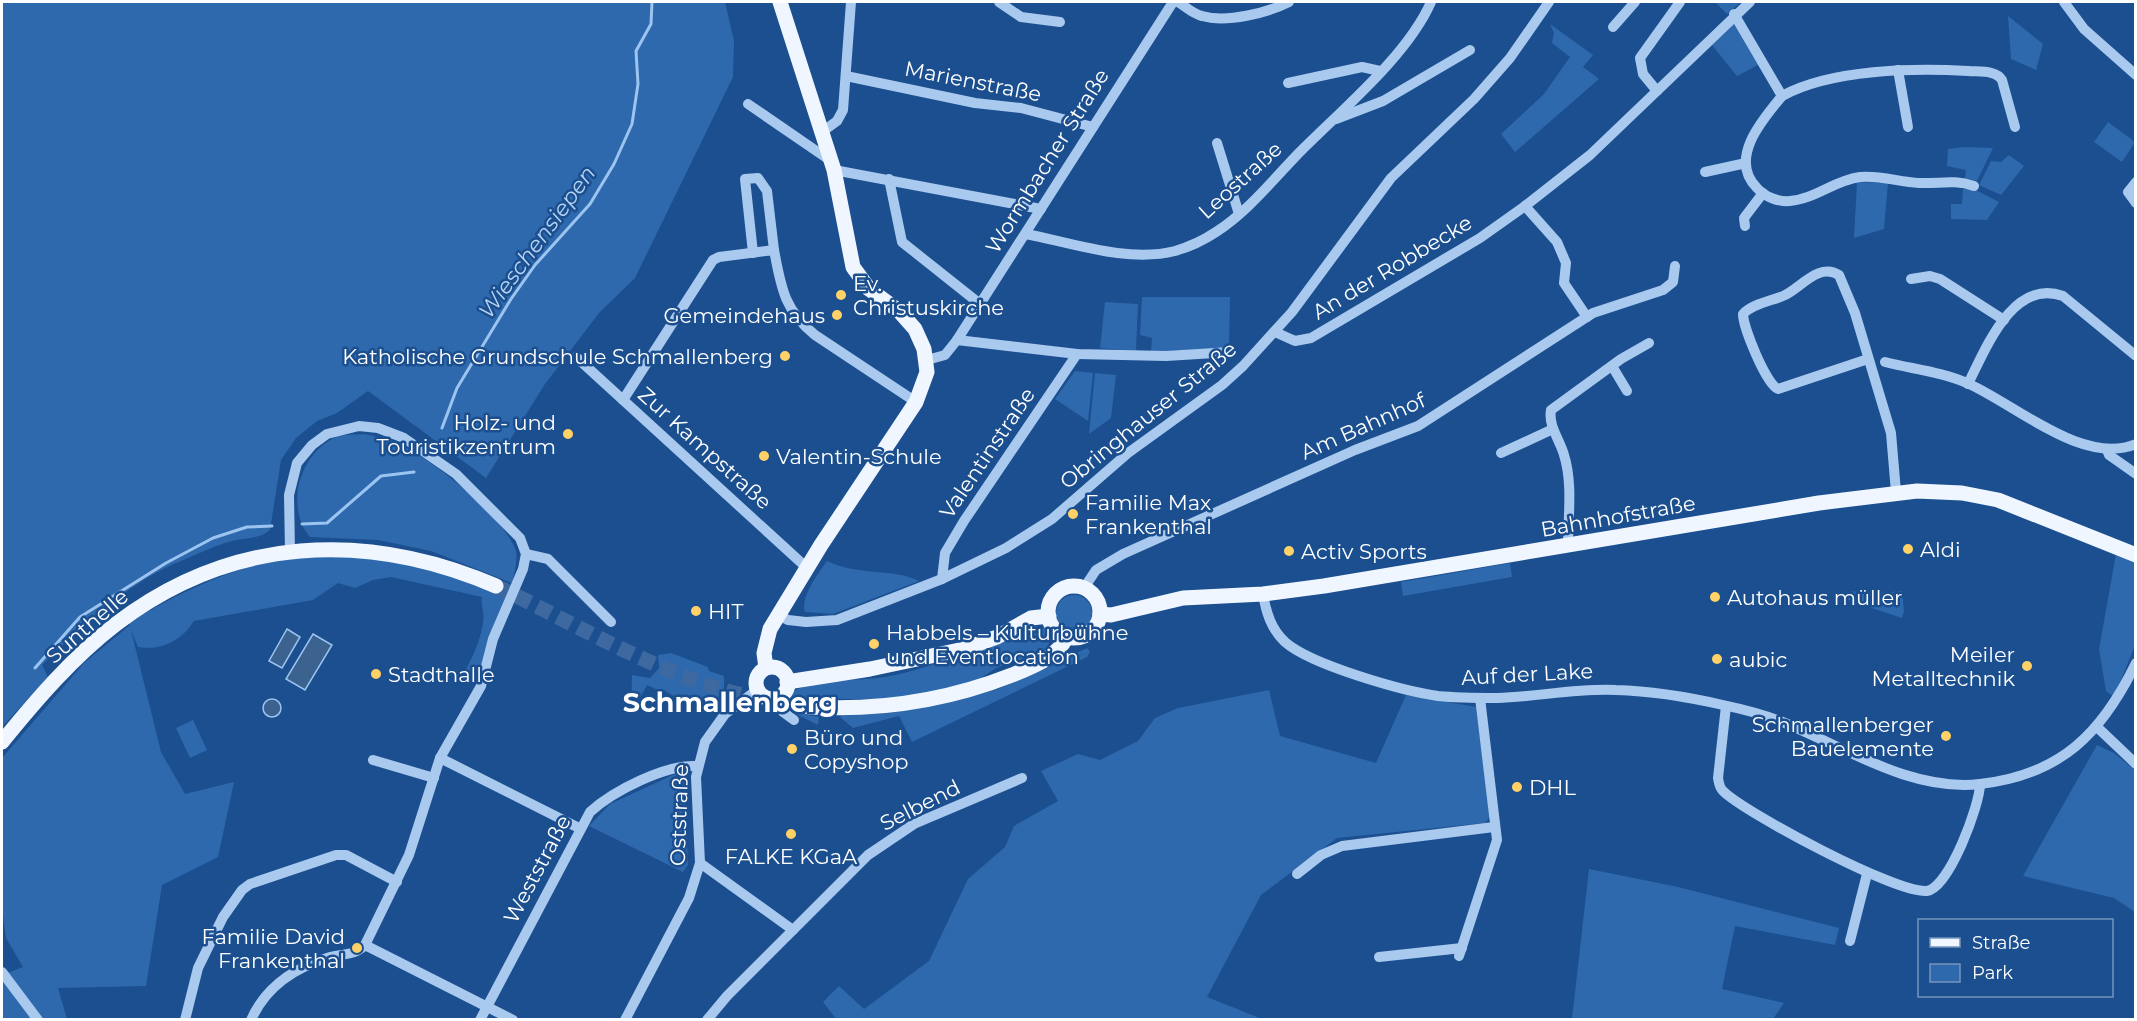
<svg xmlns="http://www.w3.org/2000/svg" width="2137" height="1021" viewBox="0 0 2137 1021" font-family="Montserrat,sans-serif">
<style>
.green{fill:#2e69ad}
.water{fill:#3c6290;stroke:#9cc4f0;stroke-width:1.5}
.lines{fill:none;stroke-linecap:round;stroke-linejoin:round}
.stream{stroke:#9cc4f0;stroke-width:3}
.major-tunnel{stroke:#3d69a0;stroke-width:15;stroke-dasharray:15 8;stroke-linecap:butt}
.minor{stroke:#a9c9ee;stroke-width:10}
.major{stroke:#f0f6ff;stroke-width:15}
.poi-dot{fill:#ffd166;stroke:#1b4f8f;stroke-width:2}
.labels{text-anchor:middle;dominant-baseline:central;stroke-width:5;stroke-linejoin:round;paint-order:stroke}
.street-label{font-size:21px;fill:#fff;stroke:#1b4f8f}
.poi-label{font-size:21px;fill:#fff;stroke:#1b4f8f;text-anchor:start}
.water-label{font-size:22px;font-style:italic;fill:#b5d3f5;stroke:#1b4f8f}
.district-label{font-size:27px;font-weight:bold;fill:#fff;stroke:#1b4f8f}
</style>
<rect width="100%" height="100%" fill="#1b4f8f"/>
<g class="green">
<path d="M2,2h723l9,39 -1,36 -98,201 -36,35 -54,71 -59,94 -118,-87 -31,22 -20,8 -21,17 -15,22 -11,70c-12,10 -24,7 -38,11 -19,5 -38,15 -56,22 -51,22 -94,64 -134,102l6,12 -46,50z"/>
<polygon points="1715,2 1741,2 1727,14"/>
<polygon points="2008,16 2043,44 2036,70 2011,59"/>
<polygon points="1550,24 1593,55 1583,67 1599,79 1515,152 1501,134 1544,94 1570,57 1552,43 1554,33"/>
<polygon points="1734,24 1758,65 1737,76 1712,45"/>
<polygon points="2108,122 2135,142 2122,162 2094,142"/>
<polygon points="1964,147 1993,148 1977,181 1965,178 1966,170 1947,166 1948,149"/>
<polygon points="2009,155 2024,166 2001,195 1979,185 1991,161 2001,162"/>
<polygon points="1857,182 1888,183 1884,229 1854,238"/>
<polygon points="1963,189 1976,190 1999,202 1987,220 1951,219 1951,204 1962,204"/>
<polygon points="1142,297 1230,297 1229,348 1151,352 1152,338 1140,335"/>
<polygon points="1105,302 1138,304 1136,351 1100,348"/>
<polygon points="1075,371 1093,373 1088,421 1055,399"/>
<polygon points="1095,373 1116,375 1111,418 1089,434"/>
<path d="M364,434c8,2 18,3 26,6 35,12 115,77 126,111 2,9 -2,23 -4,32l-81,-32 -53,-11 -68,-3c-26,-31 -10,-84 26,-100 7,-3 19,-2 28,-3z"/>
<polygon points="2116,554 2135,562 2136,643 2114,697 2106,691 2099,649"/>
<path d="M383,555l104,32 20,11 -27,79 -18,-1c10,-16 24,-47 21,-65 -1,-6 -2,-8 -1,-14l-91,-20 -18,3 -18,8 -17,-5 -25,17 -119,21c-13,20 -32,30 -56,26l-7,-17 30,122 24,42 49,-12 -16,75 -56,28 -16,101 -88,2 9,31 -65,1v-45l21,-8 -17,-29 -4,-29v-151l82,-95 46,-38 -1,-3c48,-27 98,-54 153,-62 33,-5 68,-4 101,-5z"/>
<path d="M827,561c31,15 66,7 92,20l-86,33 -28,-2c-5,-15 13,-38 22,-51z"/>
<polygon points="1510,563 1512,577 1403,596 1401,582"/>
<polygon points="1852,591 1868,594 1902,591 1904,611 1902,618 1848,600"/>
<circle cx="1074" cy="613" r="18"/>
<path d="M1034,626l15,3 3,8c-9,25 -33,20 -53,30 -8,3 -15,10 -23,14 -49,23 -116,17 -168,18l-1,16 12,2 -1,8 -22,-11 -10,-14c9,-22 70,-19 91,-22 56,-7 104,-35 157,-52z"/>
<polygon points="1087,648 1090,652 1087,657 912,742 899,716 853,728 841,718 840,714 963,698 998,689"/>
<polygon points="671,653 708,667 709,671 724,676 724,689 710,709 698,699 688,705 664,690 660,691 647,685 635,708 631,707 632,675 650,678 659,668 658,655"/>
<polygon points="1269,690 1280,736 1376,763 1406,695 1476,707 1490,817 1485,823 1337,838 1261,895 1207,997 1262,1019 837,1020 823,1002 839,986 864,1009 929,961 968,879 1005,847 1014,826 1058,801 1041,771 1078,754 1100,760 1138,741 1155,718 1178,708"/>
<polygon points="193,720 207,750 190,758 176,728"/>
<polygon points="2097,745 2114,753 2135,770 2135,912 2114,898 2023,876"/>
<polygon points="675,774 681,775 685,781 688,865 683,872 589,826 610,804"/>
<polygon points="1589,869 1678,887 1839,928 1835,945 1735,926 1722,989 1784,1003 1773,1019 1572,1019"/>
</g>
<g class="water">
<polygon points="287,629 300,637 282,668 269,661"/>
<polygon points="313,634 332,645 305,690 286,679"/>
<circle cx="272" cy="708" r="9"/>
</g>
<g class="lines">
<g class="stream">
<polyline points="442,428 457,388 511,299 535,265 590,204 614,164 632,124 638,84 636,51 651,24 652,2"/>
<polyline points="302,524 327,523 381,476 414,472"/>
<polyline points="35,668 80,617 166,563 213,538 247,527 272,526"/>
</g>
<path class="major-tunnel" d="M496,586c71,34 140,75 215,100 32,11 64,16 98,21"/>
<g class="minor">
<polyline points="999,2 1021,17 1060,22"/>
<path d="M1178,2c8,5 15,12 24,14 25,7 65,-3 87,-14"/>
<polyline points="2064,2 2084,29 2136,75"/>
<path d="M1734,14l48,82c49,-27 132,-28 186,-25 12,1 28,-1 34,9l13,47"/>
<polyline points="1613,27 1635,2"/>
<polyline points="1898,70 1908,127"/>
<polyline points="846,76 975,103 1021,108 1093,127"/>
<polyline points="1288,83 1362,67 1380,71"/>
<polyline points="1657,91 1643,74 1640,58 1680,2"/>
<path d="M1782,96c-20,24 -54,63 -25,92 8,9 21,14 33,13 25,-2 45,-21 70,-24 20,-2 39,5 59,6 20,1 35,-4 55,3"/>
<polyline points="748,104 831,161"/>
<polyline points="1336,119 1383,101 1470,50"/>
<polyline points="822,132 837,121 843,110 851,2"/>
<polyline points="1217,143 1239,214"/>
<polyline points="834,170 1041,209"/>
<polyline points="1705,172 1746,163"/>
<polyline points="889,179 902,242 980,304"/>
<polyline points="2136,182 2128,192 2136,203"/>
<polyline points="1525,206 1557,242 1566,263 1564,283 1587,317"/>
<polyline points="1745,226 1744,218 1763,193"/>
<path d="M1026,234c46,9 102,29 149,17 14,-4 29,-11 41,-19 31,-20 55,-50 80,-76 42,-43 111,-99 135,-154"/>
<polyline points="753,253 745,179 758,178 767,191 774,250"/>
<polyline points="1911,279 1930,276 1940,279 2004,320"/>
<polyline points="1275,332 1295,341 1311,338 1480,238 1525,206 1590,155 1750,2"/>
<polyline points="957,340 1077,354 1166,356 1231,352"/>
<polyline points="576,357 807,568"/>
<path d="M1868,359l-90,30c-12,-5 -35,-62 -35,-75 9,-10 28,-13 40,-18 17,-7 35,-34 56,-21l16,38 36,120 5,59"/>
<polyline points="927,360 945,355 957,340 1173,2"/>
<path d="M1885,362c27,7 58,10 84,22 47,21 114,82 167,60"/>
<polyline points="1612,366 1627,391"/>
<path d="M1968,384c18,-36 45,-106 95,-88l73,60"/>
<path d="M623,400l90,-140 6,-3 55,-7c7,37 10,60 41,85l101,67"/>
<polyline points="2107,450 2109,455 2136,474"/>
<polyline points="1501,453 1553,429"/>
<path d="M1568,546c0,-29 5,-63 -4,-91 -4,-15 -16,-29 -13,-45l70,-51 28,-16"/>
<polyline points="290,552 289,495 297,463 312,445 327,434 359,426 378,428 404,438 456,474 520,538 526,554 523,569 493,639 481,686 440,758 409,855 365,945"/>
<polyline points="526,554 548,559 611,622"/>
<polyline points="942,579 945,553 964,521 1077,354"/>
<polyline points="1084,588 1096,570 1123,554 1355,450 1418,426 1593,313 1663,290 1673,282 1675,266"/>
<path d="M1263,594c3,18 8,35 22,48 26,23 118,49 153,54 20,2 40,2 59,2 40,-1 79,-10 119,-8 36,1 72,7 107,15 19,4 39,9 57,16 63,25 130,71 200,63 81,-9 122,-51 156,-121"/>
<polyline points="778,615 788,620 806,622 837,620 942,579 1006,548 1052,519 1128,453 1222,385 1243,366 1292,312 1391,178 1474,99 1510,58 1549,2"/>
<polyline points="774,699 783,712 794,720"/>
<path d="M1726,706l-8,72c1,5 1,9 5,13 22,22 174,103 204,100 22,-3 53,-86 53,-107"/>
<polyline points="2097,727 2136,764"/>
<polyline points="440,758 579,828"/>
<polyline points="373,760 434,778"/>
<polyline points="700,863 793,930"/>
<polyline points="1297,874 1321,855 1342,846 1494,827"/>
<polyline points="1850,941 1867,874"/>
<polyline points="1459,956 1497,840 1480,698"/>
<polyline points="1379,957 1462,948"/>
<polyline points="2,972 38,1020"/>
<polyline points="185,1020 198,968 223,917 242,890 250,884 336,855 346,855 397,882"/>
<path d="M251,1020c15,-34 45,-53 79,-63 13,-3 26,-2 35,-12l148,75"/>
<path d="M480,1020l110,-208c23,-21 76,-48 107,-46"/>
<polyline points="625,1020 689,898 700,863 696,777 705,742 725,714 757,690"/>
<polyline points="707,1020 727,996 868,855 914,824 1022,778"/>
</g>
<g class="major">
<circle cx="1074" cy="612" r="26"/>
<polyline points="1100,614 1111,615 1183,598 1263,594 1324,586 1819,503 1917,491 1962,493 1998,500 2136,555"/>
<circle cx="772" cy="683" r="16"/>
<polyline points="766,668 764,653 770,629 821,545 916,402 927,372 924,349 915,329 899,311 869,289 853,267 834,170 780,2"/>
<polyline points="787,682 870,669 964,649 997,637 1031,618 1049,616"/>
<path d="M809,707c71,4 137,-6 203,-32 20,-8 44,-17 55,-38"/>
<path d="M2,742c34,-42 71,-85 114,-118 115,-88 250,-94 380,-38"/>
</g>
</g>
<g class="poi-dot">
<circle cx="841" cy="295" r="6"/>
<circle cx="837" cy="315" r="6"/>
<circle cx="785" cy="356" r="6"/>
<circle cx="568" cy="434" r="6"/>
<circle cx="764" cy="456" r="6"/>
<circle cx="1073" cy="514" r="6"/>
<circle cx="1908" cy="549" r="6"/>
<circle cx="1289" cy="551" r="6"/>
<circle cx="1715" cy="597" r="6"/>
<circle cx="696" cy="611" r="6"/>
<circle cx="874" cy="644" r="6"/>
<circle cx="1717" cy="659" r="6"/>
<circle cx="2027" cy="666" r="6"/>
<circle cx="376" cy="674" r="6"/>
<circle cx="1946" cy="736" r="6"/>
<circle cx="792" cy="749" r="6"/>
<circle cx="1517" cy="787" r="6"/>
<circle cx="791" cy="834" r="6"/>
<circle cx="357" cy="948" r="6"/>
</g>
<g class="labels">
<g class="street-label">
<text transform="translate(973 81) rotate(11)">Marienstraße</text>
<text transform="translate(1047 161) rotate(-58)">Wormbacher Straße</text>
<text transform="translate(1240 180) rotate(-42)">Leostraße</text>
<text transform="translate(1392 267) rotate(-31)">An der Robbecke</text>
<text transform="translate(1148 415) rotate(-39)">Obringhauser Straße</text>
<text transform="translate(1363 426) rotate(-24)">Am Bahnhof</text>
<text transform="translate(705 448) rotate(42)">Zur Kampstraße</text>
<text transform="translate(987 453) rotate(-56)">Valentinstraße</text>
<text transform="translate(1618 516) rotate(-10)">Bahnhofstraße</text>
<text transform="translate(87 626) rotate(-41)">Sunthelle</text>
<text transform="translate(1527 674) rotate(-3)">Auf der Lake</text>
<text transform="translate(920 805) rotate(-27)">Selbend</text>
<text transform="translate(679 815) rotate(-88)">Oststraße</text>
<text transform="translate(537 869) rotate(-62)">Weststraße</text>
</g>
<g class="poi-label">
<text x="853" y="283">Ev.<tspan x="853" dy="24">Christuskirche</tspan></text>
<text x="825" y="315" text-anchor="end">Gemeindehaus</text>
<text x="773" y="356" text-anchor="end">Katholische Grundschule Schmallenberg</text>
<text x="556" y="422" text-anchor="end">Holz- und<tspan x="556" dy="24">Touristikzentrum</tspan></text>
<text x="776" y="456">Valentin-Schule</text>
<text x="1085" y="502">Familie Max<tspan x="1085" dy="24">Frankenthal</tspan></text>
<text x="1920" y="549">Aldi</text>
<text x="1301" y="551">Activ Sports</text>
<text x="1727" y="597">Autohaus müller</text>
<text x="708" y="611">HIT</text>
<text x="886" y="632">Habbels – Kulturbühne<tspan x="886" dy="24">und Eventlocation</tspan></text>
<text x="2015" y="654" text-anchor="end">Meiler<tspan x="2015" dy="24">Metalltechnik</tspan></text>
<text x="1729" y="659">aubic</text>
<text x="388" y="674">Stadthalle</text>
<text x="1934" y="724" text-anchor="end">Schmallenberger<tspan x="1934" dy="24">Bauelemente</tspan></text>
<text x="804" y="737">Büro und<tspan x="804" dy="24">Copyshop</tspan></text>
<text x="1529" y="787">DHL</text>
<text x="791" y="856" text-anchor="middle">FALKE KGaA</text>
<text x="345" y="936" text-anchor="end">Familie David<tspan x="345" dy="24">Frankenthal</tspan></text>
</g>
<g class="water-label">
<text transform="translate(537 242) rotate(-54)">Wieschensiepen</text>
</g>
<g class="district-label">
<text x="730" y="702">Schmallenberg</text>
</g>
</g>
<rect width="2137" height="1021" fill="none" stroke="#ffffff" stroke-width="6"/>
<rect x="1918" y="919" width="195" height="78" fill="#1b4f8f" stroke="#7695bc" stroke-width="1.5"/>
<rect x="1930" y="938" width="30" height="9" fill="#f0f6ff" stroke="#7695bc" stroke-width="1.5"/>
<text x="1972" y="949" font-size="18" fill="#ffffff">Straße</text>
<rect x="1930" y="964" width="30" height="18" fill="#2e69ad" stroke="#7695bc" stroke-width="1.5"/>
<text x="1972" y="979" font-size="18" fill="#ffffff">Park</text>
</svg>
